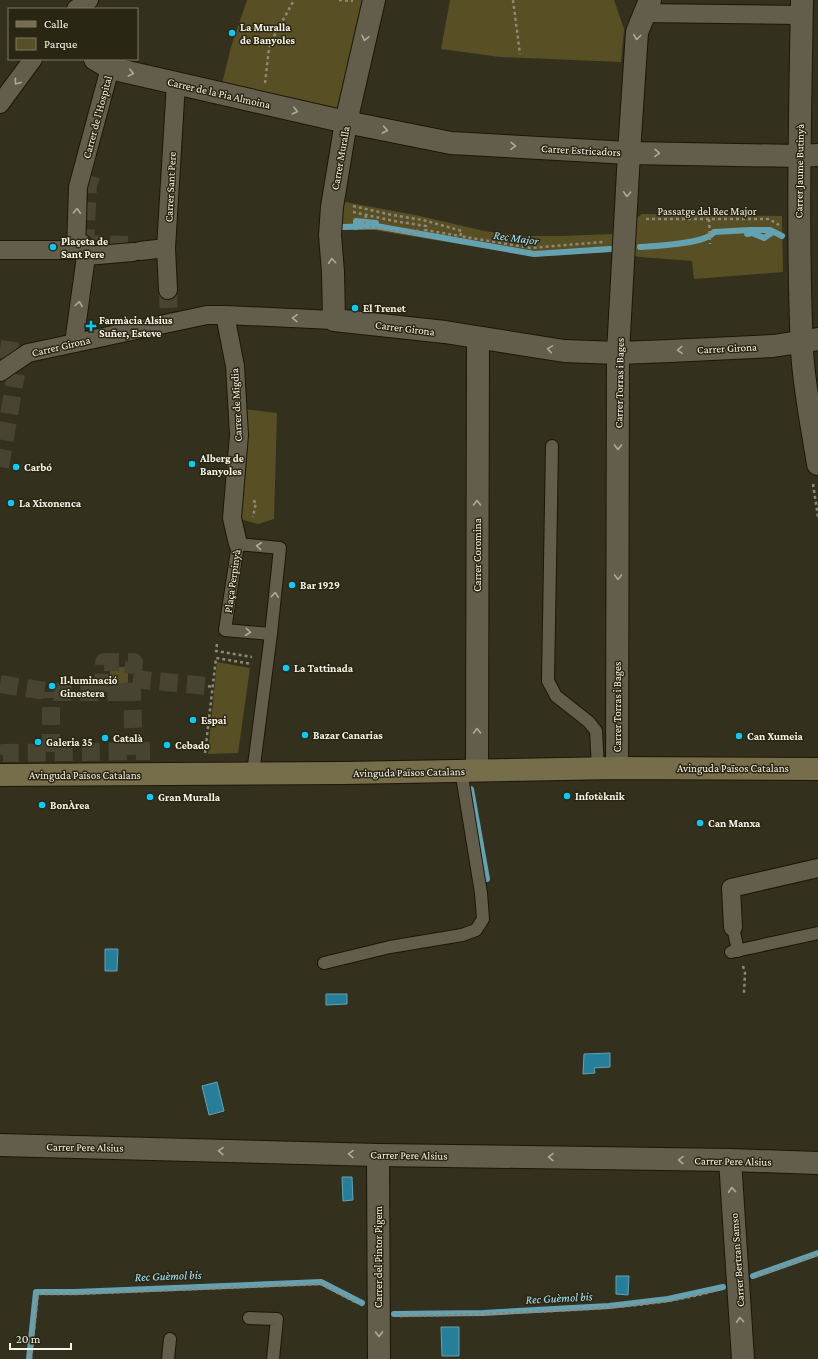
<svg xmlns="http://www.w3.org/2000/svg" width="818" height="1359" viewBox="0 0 818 1359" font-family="'Crimson Pro',serif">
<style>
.green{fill:#594f24}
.water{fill:#257f9a;stroke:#64a2b2}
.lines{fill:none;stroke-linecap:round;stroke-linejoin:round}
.stream{stroke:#64a2b2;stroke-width:6}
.pedestrian-tunnel{stroke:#484432;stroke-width:18;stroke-dasharray:18 9;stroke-linecap:butt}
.service-casing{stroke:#1c1707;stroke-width:14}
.pedestrian-casing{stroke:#1c1707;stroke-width:20}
.minor-casing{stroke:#1c1707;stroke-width:24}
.secondary-casing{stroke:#1c1707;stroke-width:24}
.path{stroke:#8c897a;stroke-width:2.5;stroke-dasharray:3 3;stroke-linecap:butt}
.service{stroke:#635e4b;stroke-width:12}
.pedestrian{stroke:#635e4b;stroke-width:18}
.minor{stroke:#635e4b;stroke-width:22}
.secondary{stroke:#766d4a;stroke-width:22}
.oneway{stroke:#adaa9a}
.poi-dot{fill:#09cbfa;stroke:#2a2614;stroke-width:1.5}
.labels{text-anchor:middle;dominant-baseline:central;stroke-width:3;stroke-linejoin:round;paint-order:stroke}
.poi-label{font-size:11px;font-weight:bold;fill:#f7f5e9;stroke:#2a2614;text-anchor:start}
.street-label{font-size:11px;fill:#f7f5e9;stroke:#2a2614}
.water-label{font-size:12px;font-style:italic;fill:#a5e6fe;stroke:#2a2614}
</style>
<rect width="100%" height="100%" fill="#34301e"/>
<g class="green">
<polygon points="247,0 362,0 338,113 221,88 231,47"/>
<polygon points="450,0 614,0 624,29 621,62 500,57 441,49"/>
<polygon points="345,202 420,216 484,231 523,236 562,236 612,234 642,214 782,216 783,272 694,279 692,261 640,257 609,252 546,256 525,255 374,230 341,230 341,214"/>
<polygon points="242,409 277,413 274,519 258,524 237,518"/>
<polygon points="217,662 250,668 238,753 208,754"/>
<rect x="110" y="667" width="18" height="18"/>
</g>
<g class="water">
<polygon points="105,949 118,949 117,971 105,971"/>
<polygon points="326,994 347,994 347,1004 326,1005"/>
<polygon points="610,1053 610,1067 594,1068 595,1073 583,1074 584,1054"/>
<polygon points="217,1082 224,1111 209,1115 202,1086"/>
<polygon points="342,1177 352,1177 353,1200 343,1201"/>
<polygon points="616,1276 629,1276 628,1295 616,1294"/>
<polygon points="441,1327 459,1327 459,1356 442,1356"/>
</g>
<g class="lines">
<g class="stream">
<polyline points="342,227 376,226 534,254 610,249"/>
<polyline points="356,227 356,221 376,223"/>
<polyline points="747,234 752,233 764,238 773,232"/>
<path d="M640,247c15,-1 66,-3 74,-15l36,-2h20l12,6"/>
<polyline points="471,789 487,879"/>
<polyline points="753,1276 818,1253"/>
<polyline points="394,1314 483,1313 609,1306 668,1299 723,1287"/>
<polyline points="29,1359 36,1292 75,1292 321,1282 362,1303"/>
</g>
<g class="pedestrian-tunnel">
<polyline points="83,244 130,245 131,248"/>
<polyline points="85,247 88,185 94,168 91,167"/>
<polyline points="168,290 169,320"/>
<polyline points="0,349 21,352"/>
<polyline points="0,467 16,374"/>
<polyline points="133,679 208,686"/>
<polyline points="0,684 51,692 132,692"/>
<polyline points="103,692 104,662 134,662 132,692 134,755"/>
<polyline points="51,752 51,692"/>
<polyline points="2,755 3,753 150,751"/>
</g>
<g class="service-casing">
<g id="service">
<polyline points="552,446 548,681 556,696 589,722 596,731 598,768"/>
<polyline points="253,773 271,634 280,548 238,544 225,630 271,634"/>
<polyline points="733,927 738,951"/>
<polyline points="731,952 818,933"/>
<polyline points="324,963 390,947 462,935 476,930 483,919 481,893 461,770"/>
<polyline points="249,1318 277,1319 273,1359"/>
<polyline points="168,1359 170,1339"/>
</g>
</g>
<g class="pedestrian-casing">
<g id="pedestrian">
<polyline points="76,9 89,0"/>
<polyline points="644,13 802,15"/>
<polyline points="0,104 33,59"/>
<polyline points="0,250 76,250 83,244"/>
<polyline points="76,250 78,187 110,68"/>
<polyline points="140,251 166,248"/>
<polyline points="86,256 133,252"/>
<polyline points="168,290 166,248 176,83"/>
<polyline points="225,315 235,366 239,435 232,518 238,544"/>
<polyline points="74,343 86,256 85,247"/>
<polyline points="0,372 28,353 207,315 225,315 334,320"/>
<polyline points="733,927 731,888 818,868"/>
</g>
</g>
<g class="minor-casing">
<g id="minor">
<polyline points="374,0 346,122 332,207 330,235 333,272 334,320 445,332 564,351 618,353 670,351 773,346 818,339"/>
<path d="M802,0c-2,117 -5,233 0,350 2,38 10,76 16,114"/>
<polyline points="95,59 110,68 346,122 451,143 629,153 799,156 818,155"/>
<polyline points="617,768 618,353 629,153 637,32 650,0"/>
<polyline points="477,770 478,339"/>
<polyline points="0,1145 378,1155 730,1160 818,1163"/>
<polyline points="378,1155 379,1359"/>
<polyline points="730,1160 743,1359"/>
</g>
</g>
<g class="secondary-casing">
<polyline id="secondary" points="0,775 345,773 617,768 818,769"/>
</g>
<g class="path">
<polyline points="339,0 353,1"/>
<polyline points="513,0 520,54"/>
<polyline points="265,83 269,48 273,38 294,0"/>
<polyline points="353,206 392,215 423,220 462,231 460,236 530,248 603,242"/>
<polyline points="353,212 394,221 426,226 425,230 460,236"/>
<polyline points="366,215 364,228 377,228 413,234 418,230"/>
<polyline points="646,219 769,219 779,225"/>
<polyline points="709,219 710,244"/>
<polyline points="813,484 818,517"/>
<polyline points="253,501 256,502 253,517"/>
<polyline points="217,644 216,651 252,657"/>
<polyline points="208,686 212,687"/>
<polyline points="205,753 216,658 252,664"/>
<polyline points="743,966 745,973 744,993"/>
<polyline points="757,1276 818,1254"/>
<path d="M400,1316c57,-1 115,-3 173,-6 47,-3 98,-6 144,-20"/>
<polyline points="31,1359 38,1294 75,1294 321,1284 357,1303"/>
</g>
<use href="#service" class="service"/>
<use href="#pedestrian" class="pedestrian"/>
<use href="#minor" class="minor"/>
<use href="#secondary" class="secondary"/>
</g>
<defs><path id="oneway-chevron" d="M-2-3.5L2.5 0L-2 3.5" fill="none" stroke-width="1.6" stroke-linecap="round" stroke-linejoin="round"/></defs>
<g class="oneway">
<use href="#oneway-chevron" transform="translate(637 37) rotate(97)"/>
<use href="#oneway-chevron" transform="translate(365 38) rotate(103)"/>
<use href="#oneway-chevron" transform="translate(131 73) rotate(13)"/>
<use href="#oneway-chevron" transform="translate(17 82) rotate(126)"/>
<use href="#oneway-chevron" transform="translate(295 111) rotate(13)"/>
<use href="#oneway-chevron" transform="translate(385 130) rotate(11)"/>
<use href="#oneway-chevron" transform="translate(513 146) rotate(3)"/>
<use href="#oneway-chevron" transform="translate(657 153) rotate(1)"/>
<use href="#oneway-chevron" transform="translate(627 194) rotate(93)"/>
<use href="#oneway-chevron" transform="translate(77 211) rotate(-87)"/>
<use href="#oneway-chevron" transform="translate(332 261) rotate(-95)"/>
<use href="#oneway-chevron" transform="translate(79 304) rotate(-82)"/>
<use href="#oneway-chevron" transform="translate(295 318) rotate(-177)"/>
<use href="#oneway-chevron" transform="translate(550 349) rotate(-171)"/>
<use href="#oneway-chevron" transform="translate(680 350) rotate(177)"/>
<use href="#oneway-chevron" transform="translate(618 447) rotate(90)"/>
<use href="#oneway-chevron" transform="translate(477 503) rotate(-90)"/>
<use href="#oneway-chevron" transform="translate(259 546) rotate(-174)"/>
<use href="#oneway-chevron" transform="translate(618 577) rotate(90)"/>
<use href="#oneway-chevron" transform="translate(275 595) rotate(-84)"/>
<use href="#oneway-chevron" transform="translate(248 632) rotate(6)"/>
<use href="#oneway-chevron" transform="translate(477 731) rotate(-90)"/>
<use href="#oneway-chevron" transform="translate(221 1151) rotate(-179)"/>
<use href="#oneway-chevron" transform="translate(351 1154) rotate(-179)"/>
<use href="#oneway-chevron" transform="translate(551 1157) rotate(-179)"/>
<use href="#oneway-chevron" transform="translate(681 1160) rotate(-179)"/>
<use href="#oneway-chevron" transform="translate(732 1190) rotate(-94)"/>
<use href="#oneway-chevron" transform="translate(740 1320) rotate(-94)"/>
<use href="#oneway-chevron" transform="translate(379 1334) rotate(90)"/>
</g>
<g class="poi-dot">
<circle cx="232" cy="33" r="4"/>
<circle cx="53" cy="247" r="4"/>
<circle cx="355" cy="308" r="4"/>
<path d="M89 320h4v4h4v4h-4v4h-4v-4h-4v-4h4z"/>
<circle cx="192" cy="464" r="4"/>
<circle cx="16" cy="467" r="4"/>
<circle cx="11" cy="503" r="4"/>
<circle cx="292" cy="585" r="4"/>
<circle cx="286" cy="668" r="4"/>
<circle cx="52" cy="686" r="4"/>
<circle cx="193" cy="720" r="4"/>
<circle cx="305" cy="735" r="4"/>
<circle cx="739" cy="736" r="4"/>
<circle cx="105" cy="738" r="4"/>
<circle cx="38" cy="742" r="4"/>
<circle cx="167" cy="745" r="4"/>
<circle cx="567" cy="796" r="4"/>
<circle cx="150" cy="797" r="4"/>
<circle cx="42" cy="805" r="4"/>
<circle cx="700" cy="823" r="4"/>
</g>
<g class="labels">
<g class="poi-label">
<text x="240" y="27">La Muralla<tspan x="240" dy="13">de Banyoles</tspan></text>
<text x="61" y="241">Plaçeta de<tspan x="61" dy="13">Sant Pere</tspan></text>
<text x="363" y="308">El Trenet</text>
<text x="99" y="320">Farmàcia Alsius<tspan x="99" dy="13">Suñer, Esteve</tspan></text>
<text x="200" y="458">Alberg de<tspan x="200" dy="13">Banyoles</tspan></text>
<text x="24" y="467">Carbó</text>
<text x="19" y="503">La Xixonenca</text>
<text x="300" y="585">Bar 1929</text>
<text x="294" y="668">La Tattinada</text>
<text x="60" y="680">Il·luminació<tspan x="60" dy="13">Ginestera</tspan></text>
<text x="201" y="720">Espai</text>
<text x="313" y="735">Bazar Canarias</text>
<text x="747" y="736">Can Xumeia</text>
<text x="113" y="738">Català</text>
<text x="46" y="742">Galeria 35</text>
<text x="175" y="745">Cebado</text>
<text x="575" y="796">Infotèknik</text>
<text x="158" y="797">Gran Muralla</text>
<text x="50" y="805">BonÀrea</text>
<text x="708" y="823">Can Manxa</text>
</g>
<g class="street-label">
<text transform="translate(219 93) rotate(13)">Carrer de la Pia Almoina</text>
<text transform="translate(97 117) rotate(-75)">Carrer de l'Hospital</text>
<text transform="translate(581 150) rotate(3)">Carrer Estricadors</text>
<text transform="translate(340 158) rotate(-80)">Carrer Muralla</text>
<text transform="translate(799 171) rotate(-89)">Carrer Jaume Butinyà</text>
<text transform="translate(170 187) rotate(-87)">Carrer Sant Pere</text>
<text x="707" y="211">Passatge del Rec Major</text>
<text transform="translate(405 328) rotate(7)">Carrer Girona</text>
<text transform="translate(61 346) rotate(-13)">Carrer Girona</text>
<text transform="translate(727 348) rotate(-3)">Carrer Girona</text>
<text transform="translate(619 383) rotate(-89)">Carrer Torras i Bages</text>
<text transform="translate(236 405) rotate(-93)">Carrer de Migdia</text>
<text transform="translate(477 555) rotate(-90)">Carrer Coromina</text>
<text transform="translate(232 581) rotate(-82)">Plaça Perpinyà</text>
<text transform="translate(617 707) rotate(-90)">Carrer Torras i Bages</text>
<text x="733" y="768">Avinguda Països Catalans</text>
<text transform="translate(409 772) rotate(-1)">Avinguda Països Catalans</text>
<text x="85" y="775">Avinguda Països Catalans</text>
<text transform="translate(85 1147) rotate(1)">Carrer Pere Alsius</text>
<text transform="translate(409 1155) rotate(1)">Carrer Pere Alsius</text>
<text transform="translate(733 1161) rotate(1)">Carrer Pere Alsius</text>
<text transform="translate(378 1257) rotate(-90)">Carrer del Pintor Pigem</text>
<text transform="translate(737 1260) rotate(-94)">Carrer Bertran Samso</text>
</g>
<g class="water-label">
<text transform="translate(516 238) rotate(8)">Rec Major</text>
<text transform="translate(168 1276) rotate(-2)">Rec Guèmol bis</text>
<text transform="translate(559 1298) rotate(-3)">Rec Guèmol bis</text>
</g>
</g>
<rect x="8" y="8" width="130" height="52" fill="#2a2614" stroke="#7c7969"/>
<rect x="16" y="21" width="20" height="6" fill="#766d4a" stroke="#7c7969"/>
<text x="44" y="28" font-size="12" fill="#f7f5e9">Calle</text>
<rect x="16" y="38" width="20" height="12" fill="#594f24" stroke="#7c7969"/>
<text x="44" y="48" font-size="12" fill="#f7f5e9">Parque</text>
<path d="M10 1343v6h61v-6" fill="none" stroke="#f7f5e9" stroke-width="2"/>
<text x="16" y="1343" font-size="12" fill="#f7f5e9" stroke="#2a2614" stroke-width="3" paint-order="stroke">20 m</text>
</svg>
